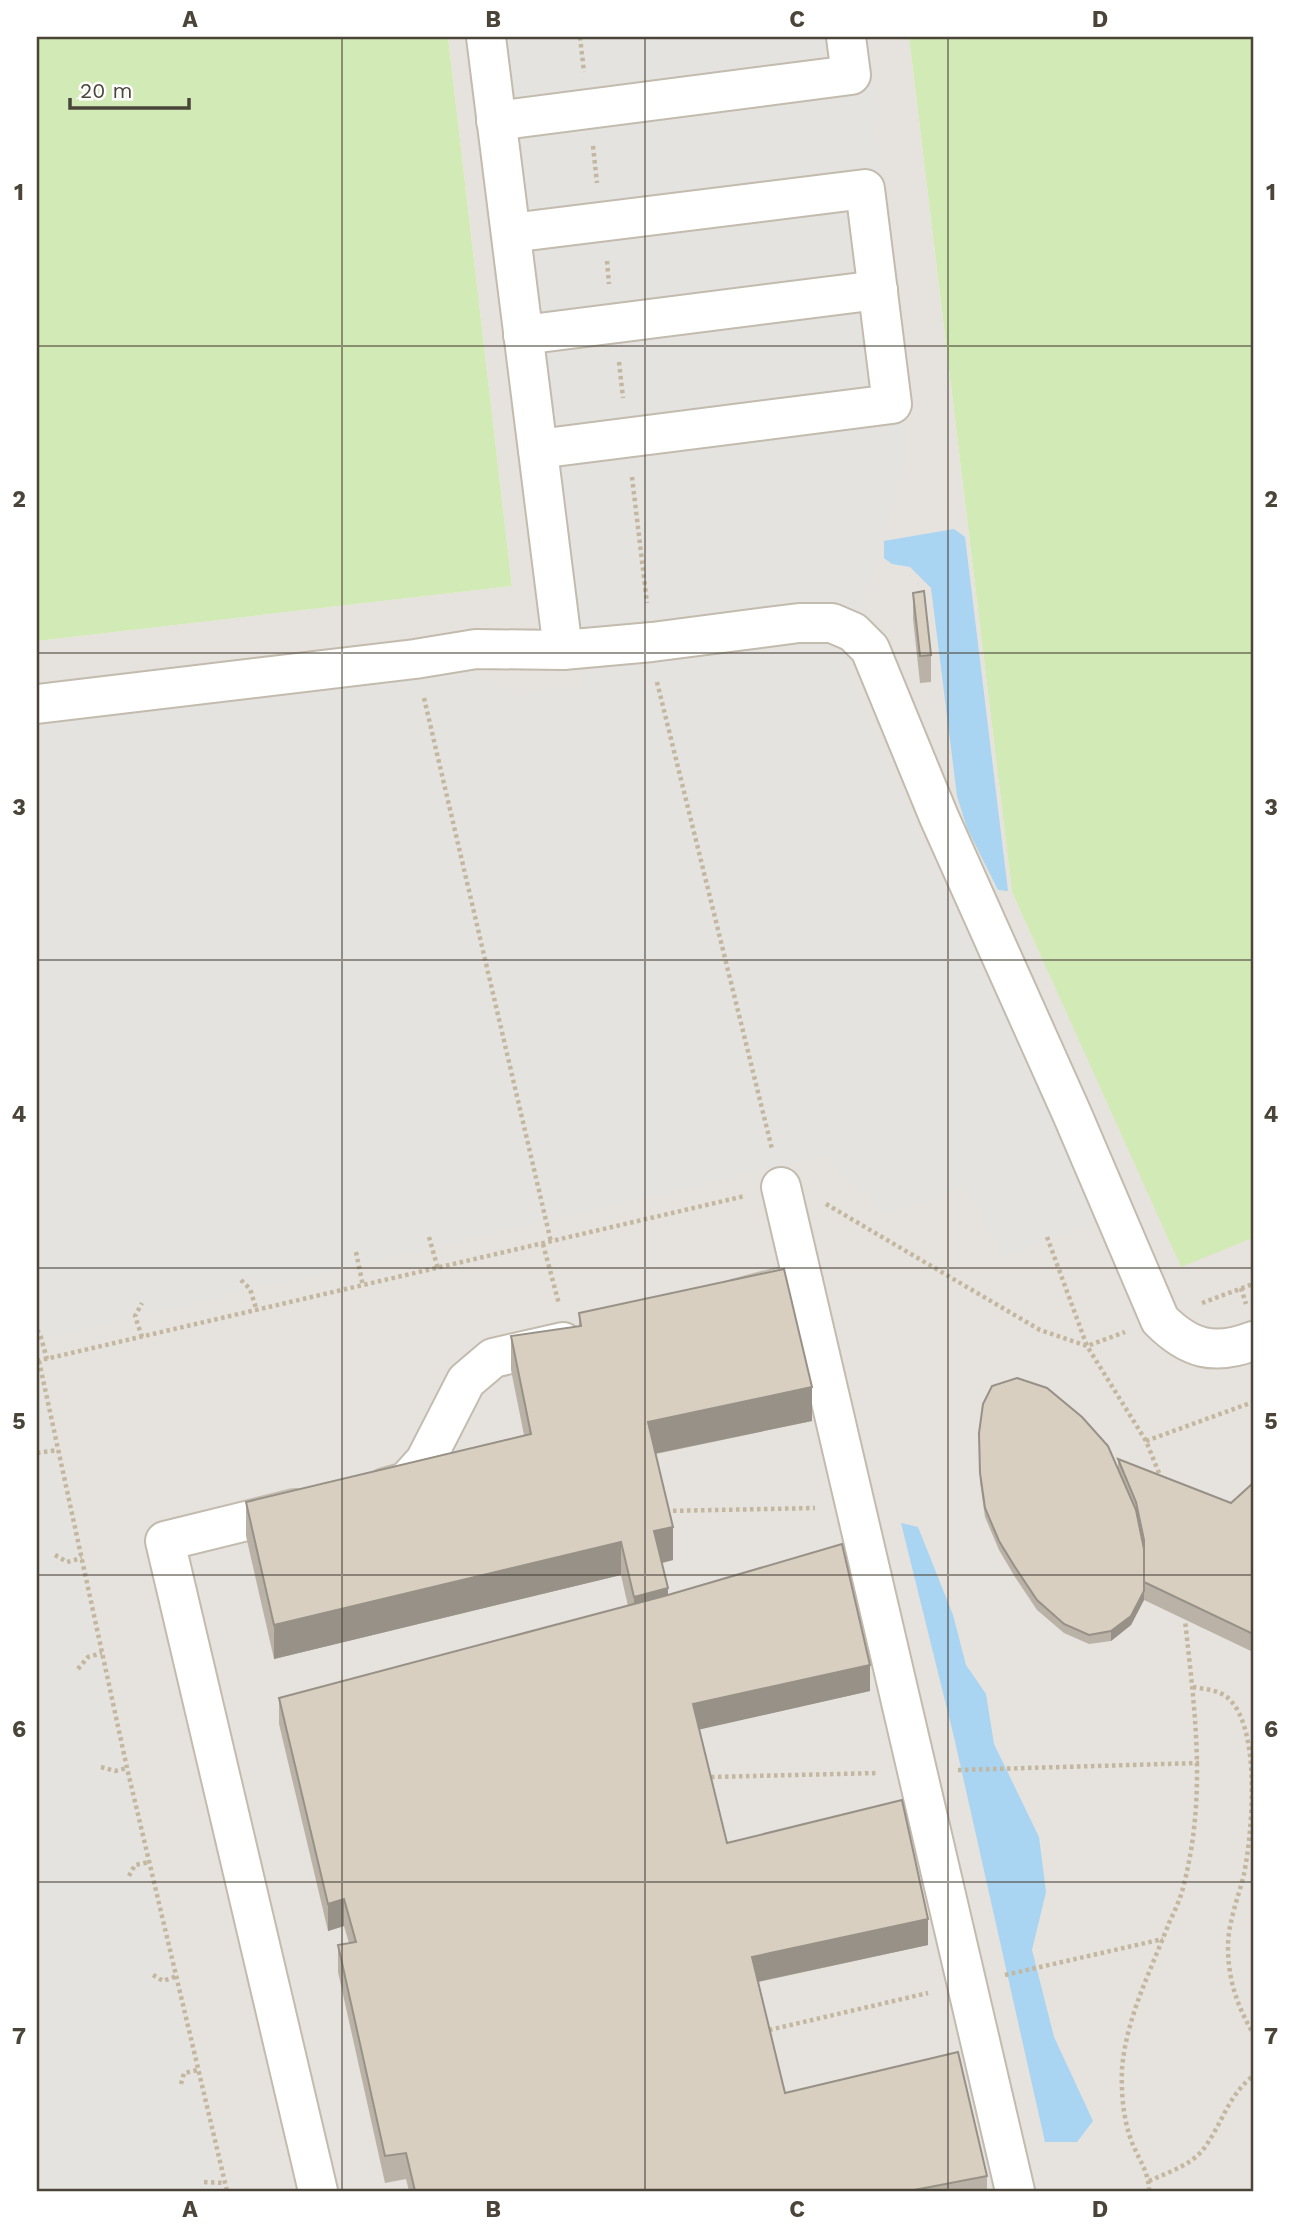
<svg xmlns="http://www.w3.org/2000/svg" width="1290" height="2228" viewBox="0 0 1290 2228" font-family="'Work Sans',sans-serif">
<style>
.industrial{fill:#e6e2dd}
.green{fill:#d2eab5}
.parking{fill:#e5e3e0}
.water{fill:#a9d4f2}
.lines{fill:none;stroke-linecap:round;stroke-linejoin:round}
.minor-casing{stroke:#c2bbae;stroke-width:42}
.path{stroke:#c4b79f;stroke-width:4.5;stroke-dasharray:3.5 3.5;stroke-linecap:butt}
.minor{stroke:#fff;stroke-width:38}
.wall{fill:#bab2a6}
.shaded-wall{fill:#979187}
.building{fill:#d8cfc1;stroke:#979187;stroke-width:2}
.grid{fill:none;stroke:#4b4439;stroke-width:2;stroke-opacity:0.55}
.neatline{fill:none;stroke:#4b4439;stroke-width:2.5}
.grid-label{font-size:23px;text-anchor:middle;font-weight:bold;fill:#4b4439}
</style>
<rect width="100%" height="100%" fill="#f6f3ec"/>
<polygon class="industrial" points="448,37 909,37 1012,892 1181,1266 1253,1238 1253,2191 37,2191 37,641 512,586"/>
<g class="green">
<polygon points="37,37 448,37 512,586 37,641"/>
<polygon points="909,37 1253,37 1253,1238 1181,1267 1012,892"/>
</g>
<g class="parking">
<polygon points="503,37 870,37 906,455 845,667 1098,1219 1002,1259 965,1186 887,1214 823,1156 37,1340 37,717 467,666 509,695 585,686"/>
<polygon points="37,1366 223,2191 37,2191"/>
</g>
<g class="water">
<polygon points="954,529 965,537 1008,891 998,890 967,828 957,796 931,588 910,567 892,564 884,558 884,541"/>
<polygon points="901,1523 918,1527 953,1615 966,1665 986,1694 994,1744 1039,1837 1046,1892 1032,1950 1054,2037 1093,2121 1077,2142 1045,2142 954,1737"/>
</g>
<g class="lines">
<g class="minor-casing">
<g id="minor">
<polyline points="486,37 563,650"/>
<polyline points="496,121 851,75 846,37"/>
<polyline points="511,233 865,189 892,404 538,449"/>
<polyline points="523,335 878,290"/>
<path d="M37,704l378,-45 61,-10 87,1 89,-8 147,-19h33l21,9 17,17 69,168 133,297 88,206c29,29 54,36 93,21"/>
<polyline points="781,1187 1015,2191"/>
<polyline points="737,1299 803,1282"/>
<polyline points="385,1488 406,1482 425,1461 466,1381 493,1358 563,1342"/>
<polyline points="295,1509 165,1541 318,2191"/>
</g>
</g>
<g class="path">
<polyline points="580,37 584,72"/>
<polyline points="593,146 597,183"/>
<polyline points="607,261 609,284"/>
<polyline points="619,362 623,398"/>
<polyline points="632,477 647,603"/>
<polyline points="657,682 772,1149"/>
<polyline points="424,698 551,1242"/>
<polyline points="826,1204 1040,1330 1087,1346 1146,1441 1161,1478"/>
<polyline points="429,1237 438,1269"/>
<polyline points="1047,1237 1087,1346 1125,1332"/>
<polyline points="543,1244 559,1304"/>
<polyline points="356,1252 363,1286"/>
<polyline points="241,1280 250,1289 257,1311"/>
<polyline points="1241,1288 1246,1304"/>
<polyline points="1202,1303 1253,1284"/>
<polyline points="37,1330 40,1334 47,1359"/>
<polyline points="142,1337 135,1316 142,1303"/>
<polyline points="37,1361 745,1196"/>
<polyline points="39,1361 127,1768 227,2191"/>
<polyline points="1146,1441 1253,1402"/>
<polyline points="37,1453 58,1450"/>
<polyline points="666,1511 815,1508"/>
<polyline points="55,1555 67,1562 82,1558"/>
<polyline points="78,1669 88,1657 102,1653"/>
<path d="M1193,1687c11,2 26,3 35,11 34,30 24,136 16,176 -6,25 -16,48 -16,73 0,32 9,59 25,86"/>
<polyline points="101,1767 115,1771 127,1768"/>
<polyline points="958,1770 1199,1763"/>
<polyline points="711,1777 879,1773"/>
<polyline points="129,1876 135,1865 149,1862"/>
<polyline points="153,1975 163,1981 177,1976"/>
<polyline points="1005,1975 1163,1939"/>
<polyline points="769,2030 928,1993"/>
<polyline points="181,2084 184,2073 198,2070"/>
<path d="M1149,2181c18,-8 39,-15 52,-29 20,-24 26,-56 52,-76"/>
<polyline points="204,2182 225,2183"/>
<path d="M1149,2191c0,-21 -13,-35 -19,-54 -7,-21 -9,-46 -8,-68 4,-51 29,-99 47,-146 5,-11 11,-23 14,-35 24,-92 12,-175 2,-268"/>
</g>
<use href="#minor" class="minor"/>
</g>
<g class="wall">
<polygon points="913,593 931,655 931,682 920,683 913,619"/>
<polygon points="579,1313 812,1421 656,1454 673,1560 662,1563 668,1595 870,1691 699,1729 727,1843 928,1945 758,1982 785,2093 987,2176 987,2191 409,2191 406,2179 385,2183 338,1972 338,1945 349,1943 344,1926 328,1931 279,1724 279,1698 628,1606 621,1575 274,1659 246,1536 246,1502 524,1435 511,1370 511,1336 579,1326"/>
<polygon points="979,1433 1118,1470 1118,1459 1231,1503 1253,1483 1253,1652 1144,1600 1131,1625 1111,1641 1089,1644 1064,1633 1037,1610 1015,1577 999,1550 985,1517 980,1482"/>
</g>
<g class="shaded-wall">
<polygon points="812,1387 812,1421 648,1455 648,1422"/>
<polygon points="673,1527 673,1560 654,1565 654,1531"/>
<polygon points="621,1542 621,1575 274,1659 274,1625"/>
<polygon points="668,1588 668,1622 634,1630 634,1597"/>
<polygon points="1144,1591 1144,1600 1131,1625 1111,1641 1111,1631"/>
<polygon points="870,1665 870,1691 693,1731 693,1704"/>
<polygon points="344,1899 344,1926 328,1931 328,1904"/>
<polygon points="928,1919 928,1945 752,1983 752,1957"/>
</g>
<g class="building">
<polygon points="924,591 931,655 920,656 913,593"/>
<polygon points="784,1269 812,1387 648,1422 673,1527 654,1531 668,1588 634,1597 621,1542 274,1625 246,1502 531,1434 511,1336 581,1326 579,1313"/>
<polygon points="1017,1378 1047,1388 1082,1417 1108,1446 1136,1510 1144,1549 1144,1591 1131,1616 1111,1631 1089,1635 1064,1624 1037,1600 1015,1567 999,1541 985,1508 980,1473 979,1433 983,1404 992,1386"/>
<polygon points="1118,1459 1231,1503 1253,1483 1253,1634 1144,1582 1144,1540 1136,1502"/>
<polygon points="842,1544 870,1665 693,1704 727,1843 902,1800 928,1919 752,1957 785,2093 958,2052 987,2176 909,2191 415,2191 406,2153 385,2156 338,1945 356,1942 344,1899 328,1904 279,1698 668,1595"/>
</g>
<path class="grid" d="M342,37v2154M645,37v2154M948,37v2154M37,346h1216M37,653h1216M37,960h1216M37,1268h1216M37,1575h1216M37,1882h1216"/>
<rect width="1290" height="2228" fill="none" stroke="#ffffff" stroke-width="77"/>
<path d="M70 98v10h119v-10" fill="none" stroke="#4b4439" stroke-width="3.5"/>
<text x="80" y="98" font-size="21" fill="#4b4439" stroke="#ffffff" stroke-width="5" paint-order="stroke">20 m</text>
<rect x="38" y="38" width="1214" height="2152" class="neatline"/>
<g class="grid-label">
<text x="190" y="27">A</text>
<text x="493" y="27">B</text>
<text x="797" y="27">C</text>
<text x="1100" y="27">D</text>
<text x="19" y="200">1</text>
<text x="1271" y="200">1</text>
<text x="19" y="507">2</text>
<text x="1271" y="507">2</text>
<text x="19" y="815">3</text>
<text x="1271" y="815">3</text>
<text x="19" y="1122">4</text>
<text x="1271" y="1122">4</text>
<text x="19" y="1429">5</text>
<text x="1271" y="1429">5</text>
<text x="19" y="1737">6</text>
<text x="1271" y="1737">6</text>
<text x="19" y="2044">7</text>
<text x="1271" y="2044">7</text>
<text x="190" y="2217">A</text>
<text x="493" y="2217">B</text>
<text x="797" y="2217">C</text>
<text x="1100" y="2217">D</text>
</g>
</svg>
